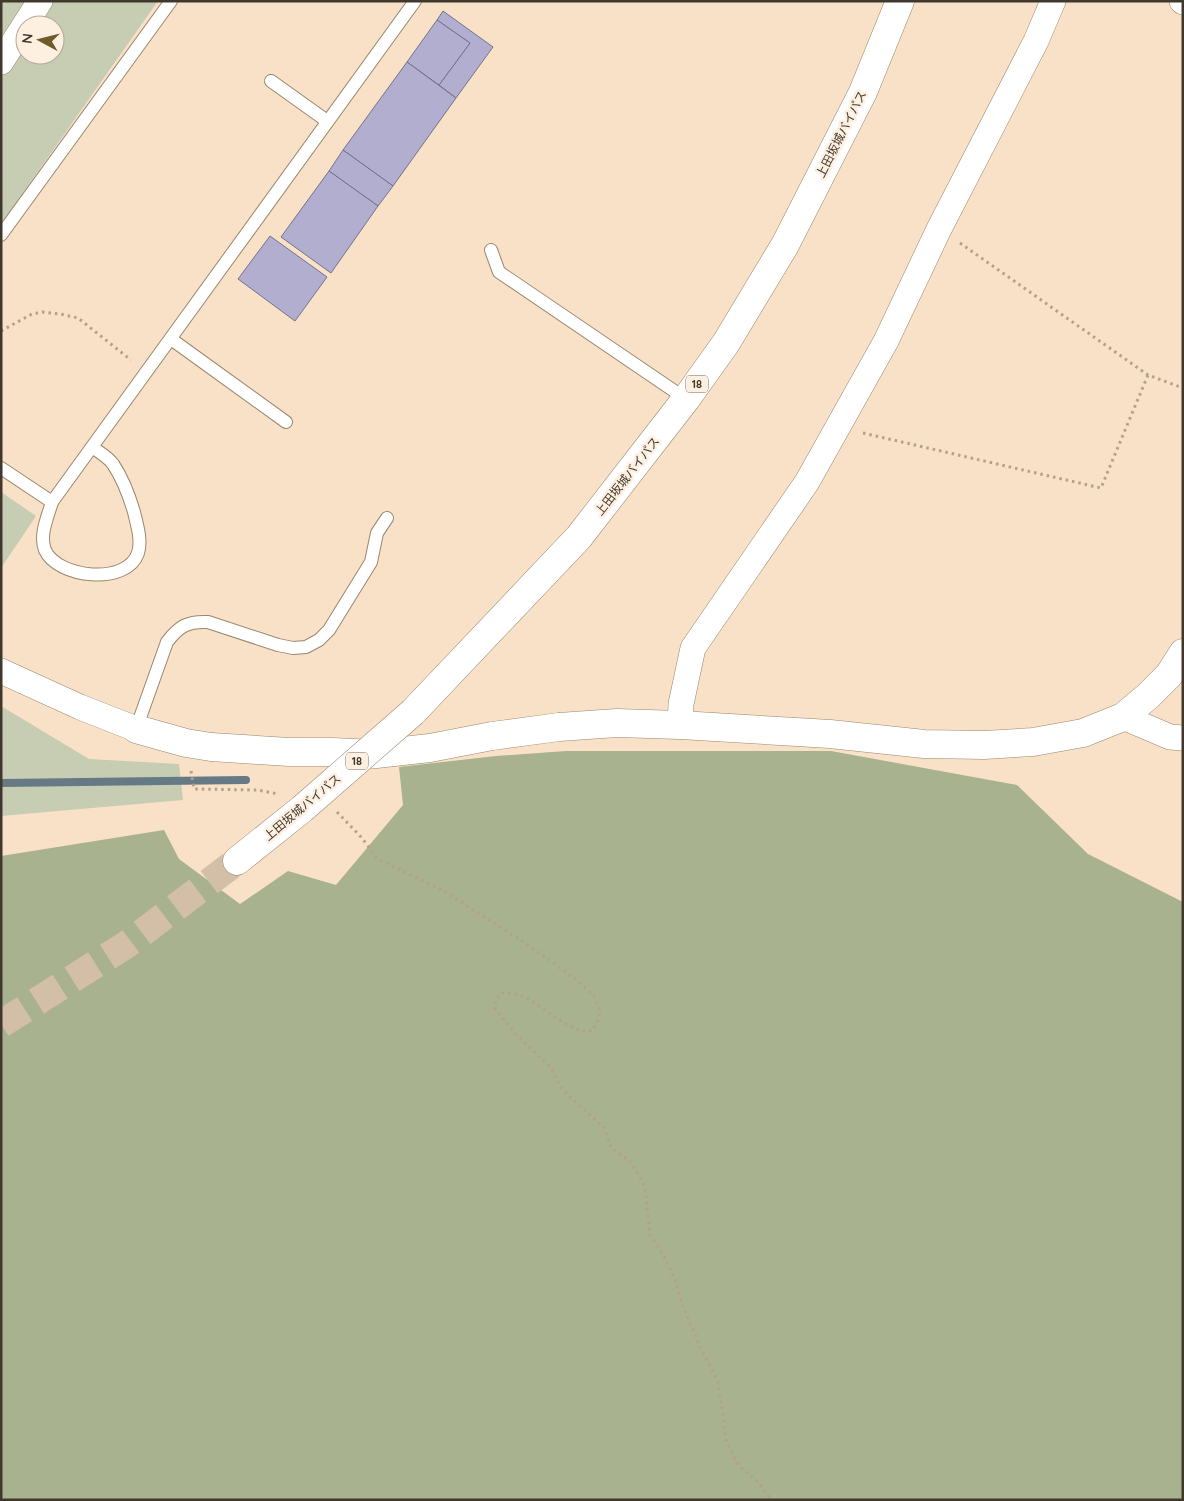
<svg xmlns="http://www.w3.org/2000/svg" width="1184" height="1501" viewBox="0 0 1184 1501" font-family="Quicksand,'Noto Sans JP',sans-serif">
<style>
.green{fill:#c6cdb2;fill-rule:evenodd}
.forest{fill:#a8b28f}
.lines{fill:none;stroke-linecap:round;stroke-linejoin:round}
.stream{stroke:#657a85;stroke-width:8}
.building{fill:#b1aed0;stroke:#74728d}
.highway-tunnel{stroke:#d3bfa8;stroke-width:28;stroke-dasharray:28 14;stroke-linecap:butt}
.lane-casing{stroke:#9b866e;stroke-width:14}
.street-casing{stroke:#9b866e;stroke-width:26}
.secondary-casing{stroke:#9b866e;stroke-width:29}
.highway-casing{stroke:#9b866e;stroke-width:29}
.path{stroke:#b2a18c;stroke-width:3;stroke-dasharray:2.5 4;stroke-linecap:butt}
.lane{stroke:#fff;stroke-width:12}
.street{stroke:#fff;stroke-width:25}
.secondary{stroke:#fff;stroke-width:28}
.highway{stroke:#fff;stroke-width:28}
.highway-bridge-casing{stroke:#9b866e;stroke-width:29;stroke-linecap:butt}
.highway-bridge{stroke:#fff;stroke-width:28}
.labels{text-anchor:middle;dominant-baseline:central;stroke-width:5;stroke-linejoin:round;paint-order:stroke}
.shield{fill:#fef0e0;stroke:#7a6f63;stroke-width:1}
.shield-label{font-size:11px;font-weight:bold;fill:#41382d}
.street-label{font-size:12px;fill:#41382d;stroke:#fef0e0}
</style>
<rect width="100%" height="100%" fill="#f8e1c7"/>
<g class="green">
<path d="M1,1h157l-157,223zM25,25h30v30h-30z"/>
<polygon points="1,492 36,516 1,568"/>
<polygon points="1,706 89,759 179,764 183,800 1,816"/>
</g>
<polygon class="forest" points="566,751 831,751 1017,785 1088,854 1183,902 1183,1500 1,1500 1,856 164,830 179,859 240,904 288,871 336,885 403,805 399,767 496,756"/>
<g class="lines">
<polyline class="stream" points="1,783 246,780"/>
</g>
<g class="building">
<polygon points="443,11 493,47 456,98 439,85 470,43 437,20"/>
<polygon points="437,20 470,43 439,85 407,62"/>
<polygon points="407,62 456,98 393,186 343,150"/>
<polygon points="343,150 393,186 378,206 329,171"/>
<polygon points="329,171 378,206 331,273 281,237"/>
<polygon points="270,236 327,277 295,321 238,279"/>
</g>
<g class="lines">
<polyline class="highway-tunnel" points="1,1024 126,945 237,861"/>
<g class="lane-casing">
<g id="lane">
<polyline points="271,81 327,121"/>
<polyline points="1,235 171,1"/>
<polyline points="491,250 499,272 686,399"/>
<polyline points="171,339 286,422"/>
<path d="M92,447c7,5 16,10 21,17 10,15 16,31 21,48 3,13 8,28 4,41 -11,33 -81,25 -93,-3 -6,-15 3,-34 7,-48l363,-501"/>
<polyline points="1,468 52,502"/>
<path d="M136,729l31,-87c12,-16 21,-21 41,-20l70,23 15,3 13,-1 13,-7 10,-10 42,-68 6,-29 10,-15"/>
</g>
</g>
<g class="street-casing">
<g id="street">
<polyline points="1182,1 1183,2"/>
<polyline points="1,62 40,1"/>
<polyline points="1,671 80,707 136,729"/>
<polyline points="1123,717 1170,737 1183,738"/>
<polyline points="680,725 681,704 693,648 807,482 886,341 939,229 1036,41 1053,1"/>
</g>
</g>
<g class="secondary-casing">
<polyline id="secondary" points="136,729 186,743 211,747 289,752 332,752 376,754 430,748 492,736 559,727 617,723 680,725 830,734 924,744 984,745 1033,742 1083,733 1123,717 1148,696 1169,675 1183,653"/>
</g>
<g class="highway-casing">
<g id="highway">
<polyline points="413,712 579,537 686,399 726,343 785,245 863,92 900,1"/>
<polyline points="237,861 302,809"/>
</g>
</g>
<g class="path">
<polyline points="960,243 1148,375 1183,388"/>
<polyline points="1,331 32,314 43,312 60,314 78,318 131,360"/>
<polyline points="863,433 1101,488 1148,375"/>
<polyline points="191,771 194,789 257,790 279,794"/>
<path d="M337,812l24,25 17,22 68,33 24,16 52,33 54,38 18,17 6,16 -3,11 -5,8c-6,0 -11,0 -16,-2 -25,-10 -47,-39 -75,-36l-5,7 -1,9 21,25 36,35 8,18 23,22 21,18 7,21 20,14 14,25 5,48 13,19 13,28 6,22 20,47 16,31 5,33 3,25 12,25 21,18 12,17"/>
</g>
<use href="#lane" class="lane"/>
<use href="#street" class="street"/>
<use href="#secondary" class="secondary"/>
<use href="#highway" class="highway"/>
<g class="highway-bridge-casing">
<polyline id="highway-bridge" points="302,809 413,712"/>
</g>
<use href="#highway-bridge" class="highway-bridge"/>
</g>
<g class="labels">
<g class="shield">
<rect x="686" y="375.5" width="22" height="17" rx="4"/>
<rect x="346" y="752.5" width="22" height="17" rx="4"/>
</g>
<g class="shield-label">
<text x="697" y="384">18</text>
<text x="357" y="761">18</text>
</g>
<g class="street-label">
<text transform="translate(841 134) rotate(-63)">上田坂城バイパス</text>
<text transform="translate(627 476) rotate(-52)">上田坂城バイパス</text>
<text transform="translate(302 807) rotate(-40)">上田坂城バイパス</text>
</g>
</g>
<rect width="1184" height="1501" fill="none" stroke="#41382d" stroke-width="5"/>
<g transform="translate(40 40) rotate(277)"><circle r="24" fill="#fef0e0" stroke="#b2a698"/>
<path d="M0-4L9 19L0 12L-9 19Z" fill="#6f5c2a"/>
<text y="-8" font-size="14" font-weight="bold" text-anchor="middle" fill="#41382d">N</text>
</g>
</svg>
